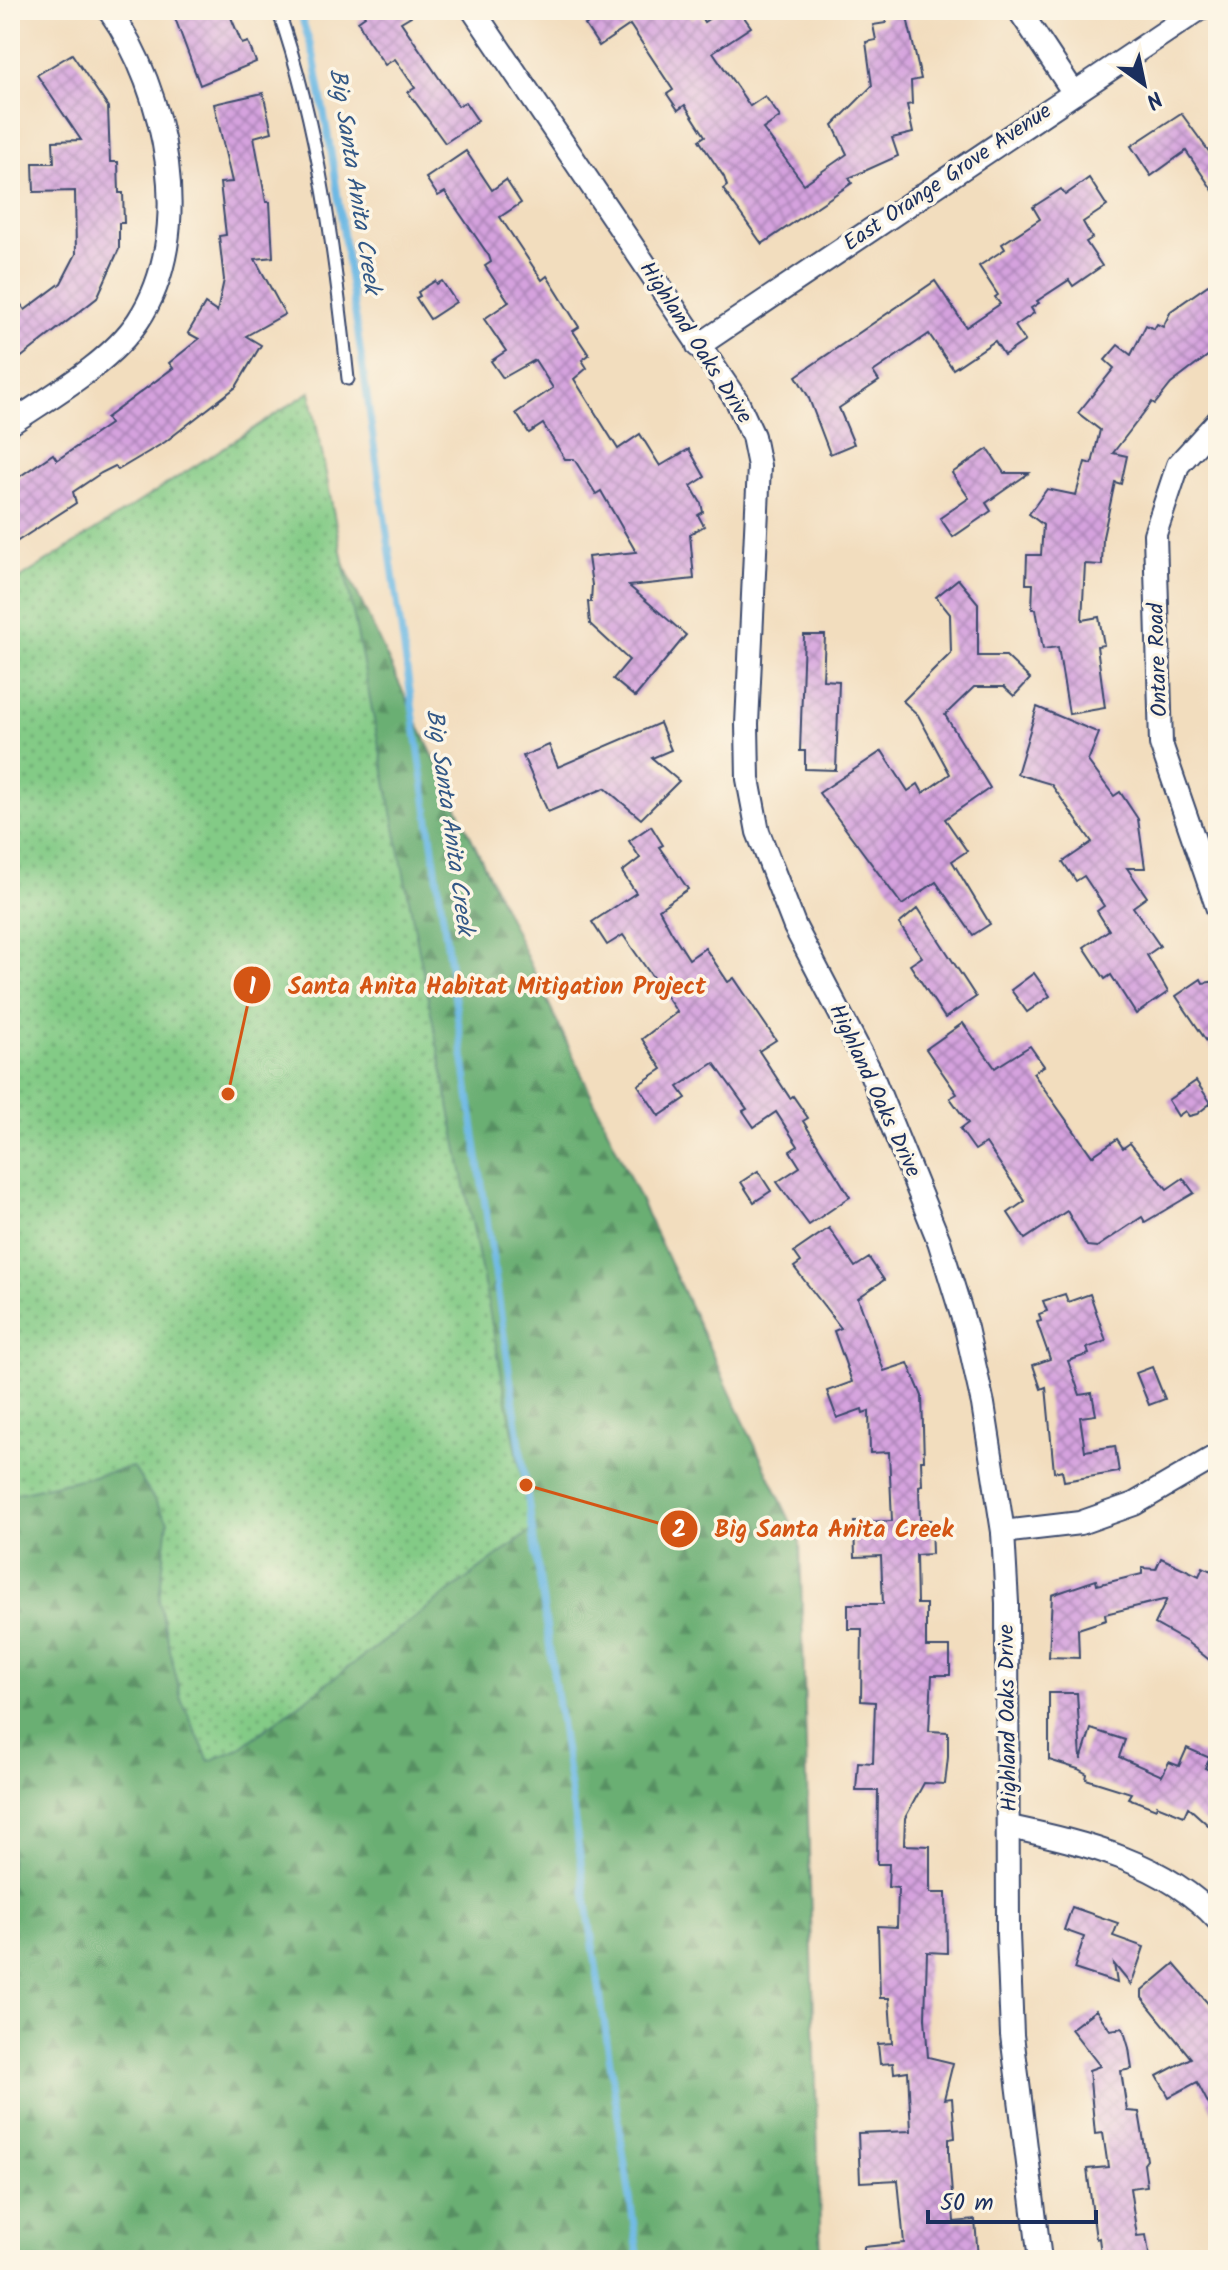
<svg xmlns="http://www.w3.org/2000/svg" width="1228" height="2270" viewBox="0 0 1228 2270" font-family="Kalam,sans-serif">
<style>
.forest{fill:url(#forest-firs);stroke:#426f68;stroke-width:2}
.park{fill:url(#park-dots);stroke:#4f7d72;stroke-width:2}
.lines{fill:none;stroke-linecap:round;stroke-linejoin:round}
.stream{stroke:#6ab8e4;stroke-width:7}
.building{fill:url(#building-cross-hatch)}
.service-casing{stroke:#3b496c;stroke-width:15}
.minor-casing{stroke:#3b496c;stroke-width:26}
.service{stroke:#fff;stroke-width:11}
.minor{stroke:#fff;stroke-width:22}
.labels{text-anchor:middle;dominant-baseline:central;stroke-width:7;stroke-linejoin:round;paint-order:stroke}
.street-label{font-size:22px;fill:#1b2f5e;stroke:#fcf5e5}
.water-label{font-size:24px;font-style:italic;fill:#335886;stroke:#fcf5e5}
.leader{fill:none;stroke:#d45514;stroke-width:3}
.callout-dot{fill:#d45514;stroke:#fcf5e5;stroke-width:3}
.mark-label{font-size:24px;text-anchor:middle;font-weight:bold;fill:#fff}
.callout-label{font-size:24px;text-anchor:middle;font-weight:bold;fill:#d45514;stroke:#fcf5e5;stroke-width:7;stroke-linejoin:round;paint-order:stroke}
</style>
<defs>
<pattern id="forest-firs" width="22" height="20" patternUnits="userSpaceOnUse" patternTransform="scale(2)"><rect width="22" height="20" fill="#6aaf73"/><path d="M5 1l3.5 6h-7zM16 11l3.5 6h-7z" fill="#568f62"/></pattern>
<pattern id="park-dots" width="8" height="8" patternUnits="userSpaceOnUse" patternTransform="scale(2)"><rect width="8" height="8" fill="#83cb86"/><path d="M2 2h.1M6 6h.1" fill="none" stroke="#6aa571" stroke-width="1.8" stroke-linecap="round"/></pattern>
<pattern id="building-cross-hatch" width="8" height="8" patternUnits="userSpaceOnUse" patternTransform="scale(2)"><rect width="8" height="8" fill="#d5a2de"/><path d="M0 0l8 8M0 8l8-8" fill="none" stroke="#ac84b7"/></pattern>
</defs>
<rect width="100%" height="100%" fill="#fcf5e5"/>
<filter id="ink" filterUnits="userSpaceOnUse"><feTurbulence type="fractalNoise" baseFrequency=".0125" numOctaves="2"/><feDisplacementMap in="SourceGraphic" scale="16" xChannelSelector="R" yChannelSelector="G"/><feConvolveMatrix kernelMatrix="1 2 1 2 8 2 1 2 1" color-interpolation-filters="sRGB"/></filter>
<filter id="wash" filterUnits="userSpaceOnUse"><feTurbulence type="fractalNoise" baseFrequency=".006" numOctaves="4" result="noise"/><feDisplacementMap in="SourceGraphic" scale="32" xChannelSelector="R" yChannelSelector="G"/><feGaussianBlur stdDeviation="1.8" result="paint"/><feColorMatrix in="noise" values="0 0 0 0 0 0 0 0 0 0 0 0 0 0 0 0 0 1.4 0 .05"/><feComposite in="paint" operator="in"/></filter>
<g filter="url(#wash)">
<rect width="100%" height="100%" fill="#f2ddbe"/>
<polygon class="forest" points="280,428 800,1542 821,2260 10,2260 10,643"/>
<polygon class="park" points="310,392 532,1530 239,1749 209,1761 181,1699 159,1601 168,1521 133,1467 10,1495 10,585"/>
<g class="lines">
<polyline class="stream" points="299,10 314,56 333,163 639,2260"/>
</g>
<g id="blocks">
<g class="building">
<polygon points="172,10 228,10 242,44 248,42 256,62 200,85"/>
<polygon points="361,10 421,10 401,22 458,106 465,102 478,121 445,143 408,92 415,88 395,59 385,65 367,39 358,21 365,16"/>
<polygon points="608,10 687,10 692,19 699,14 704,22 722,10 739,10 751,27 713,52 750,106 765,96 780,117 763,129 804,184 847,154 833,125 872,86 866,42 876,40 873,25 886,23 885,18 906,13 921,79 911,81 912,104 907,105 913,133 892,138 898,156 849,178 852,183 762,244 723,189 727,186 724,177 699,140 705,136 685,105 678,110 667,94 673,90 630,25 599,46 585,25"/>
<polygon points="72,54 108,107 110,162 118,162 119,193 123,193 124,223 119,223 119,249 97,298 10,366 10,289 25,310 61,283 76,254 75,191 34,192 33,163 54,163 53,141 81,140 37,75"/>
<polygon points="263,93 272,132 254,137 266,202 270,202 273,257 255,259 285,314 246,336 261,345 236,387 165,442 118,470 115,466 101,473 73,492 76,503 10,546 10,483 53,454 57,460 110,424 106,418 173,368 169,363 199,339 188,333 205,304 217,312 224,280 219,236 226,235 220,183 232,182 214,104"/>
<polygon points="1181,113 1218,164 1218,198 1186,151 1151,176 1131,146"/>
<polygon points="466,151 492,190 506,180 521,203 500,217 542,280 547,276 579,327 573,331 589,355 582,360 587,368 574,379 618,449 640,434 660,466 689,449 705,477 691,486 701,503 703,512 698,515 704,526 690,534 694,579 629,586 686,635 635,697 613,679 629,660 590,624 588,602 591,602 592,585 588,557 636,552 601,491 596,494 574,459 565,459 543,424 529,433 516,413 553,388 535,360 503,378 491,361 506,351 484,319 509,302 485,266 491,262 489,256 445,192 438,196 426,178"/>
<polygon points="1089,178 1107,206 1083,222 1092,238 1086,242 1102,266 1073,286 1069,280 1037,301 1039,303 1031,308 1034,313 1015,326 1025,341 1004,355 995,341 953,369 929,334 873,372 879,381 839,408 854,444 830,454 808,396 796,376 935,281 966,327 1000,304 995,297 998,295 979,266 1005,249 1002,244 1040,219 1033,207 1061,189 1065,195"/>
<polygon points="1218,278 1218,348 1171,384 1155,404 1152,402 1113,453 1127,456 1121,484 1115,482 1103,537 1102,565 1085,564 1082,620 1099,617 1104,645 1097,646 1105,708 1069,714 1058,647 1043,649 1036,609 1032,609 1033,584 1026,584 1027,555 1041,555 1043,525 1029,514 1047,489 1076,495 1085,462 1092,464 1100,430 1078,413 1114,368 1105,360 1118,345 1131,355 1146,325 1154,329 1157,324 1163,327 1171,311"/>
<polygon points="435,281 437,284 442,281 456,302 430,319 416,298 420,296 418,292"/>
<polygon points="988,449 1004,473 1029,473 986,503 991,511 953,537 940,518 969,498 952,473"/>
<polygon points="958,579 978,603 978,656 1006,656 1030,679 1014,696 1004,687 974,687 945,715 990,788 945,819 967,851 952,861 990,924 973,935 936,882 902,905 819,793 882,751 908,791 918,784 923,793 950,774 918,715 903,701 951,653 950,614 936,597"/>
<polygon points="804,635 825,635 823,680 839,681 836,770 805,769 805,751 800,751"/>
<polygon points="1037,707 1099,733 1088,761 1114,796 1120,792 1138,819 1145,868 1127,868 1147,897 1133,907 1160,946 1147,955 1168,992 1136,1014 1111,975 1105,979 1084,947 1109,930 1097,911 1104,906 1084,876 1076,881 1063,862 1092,842 1051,784 1017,774"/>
<polygon points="660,723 671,750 652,758 679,781 641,819 605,788 548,812 523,756 549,745 558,767"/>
<polygon points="651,826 663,845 659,847 688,889 659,909 671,931 689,959 705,948 728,982 734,978 761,1018 776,1040 759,1051 790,1098 793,1096 808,1118 803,1121 850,1197 809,1225 777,1182 800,1167 790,1151 798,1146 776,1112 754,1127 743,1111 747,1109 714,1063 678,1087 686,1098 659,1116 638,1085 662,1069 642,1039 677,1012 623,935 607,945 592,922 636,893 622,872 640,858 629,841"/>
<polygon points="918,908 976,997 945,1018 910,965 922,957 899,924"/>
<polygon points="1034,973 1050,996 1027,1012 1011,990"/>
<polygon points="1201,979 1203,983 1218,981 1218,1058 1176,996"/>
<polygon points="963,1023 995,1068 1030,1046 1044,1066 1033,1073 1092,1156 1117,1139 1123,1148 1130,1143 1167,1189 1183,1178 1194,1193 1145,1222 1142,1217 1097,1247 1087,1246 1067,1211 1025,1239 1008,1213 1025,1201 986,1143 975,1150 960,1129 968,1123 950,1098 957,1094 926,1049"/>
<polygon points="1196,1081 1211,1103 1197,1114 1189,1116 1185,1111 1178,1116 1168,1100"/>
<polygon points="758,1171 771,1191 754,1202 741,1182"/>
<polygon points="829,1228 855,1267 869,1258 884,1280 858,1298 884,1371 908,1363 922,1396 924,1460 921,1460 922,1485 919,1486 920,1520 931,1520 932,1554 916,1555 917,1604 926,1604 926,1647 950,1647 950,1675 932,1675 929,1731 948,1732 948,1757 945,1784 924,1783 905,1818 904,1845 930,1846 930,1893 946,1893 947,1953 927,1952 925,2018 928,2057 953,2063 944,2099 952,2098 955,2138 949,2139 949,2154 954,2222 975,2220 978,2258 864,2260 864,2247 904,2243 898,2180 860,2182 858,2133 911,2131 908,2071 894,2073 893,2063 880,2064 878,2044 892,2043 889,1998 880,1998 878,1926 897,1927 898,1888 888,1887 889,1864 877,1864 878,1791 856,1791 858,1762 873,1763 875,1702 861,1701 862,1629 848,1629 848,1604 883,1604 881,1556 855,1557 854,1522 892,1521 889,1452 870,1453 869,1411 863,1413 862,1409 837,1418 827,1391 852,1382 834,1331 841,1328 794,1267 801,1262 794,1252"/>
<polygon points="1065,1294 1068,1302 1090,1294 1106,1341 1087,1348 1089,1354 1068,1361 1080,1395 1092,1393 1096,1415 1080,1417 1085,1451 1115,1446 1119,1472 1064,1481 1062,1470 1054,1472 1046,1387 1041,1389 1033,1365 1050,1359 1037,1322 1041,1321 1039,1314 1047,1311 1043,1301"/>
<polygon points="1152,1367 1165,1399 1149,1405 1136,1373"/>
<polygon points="1161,1558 1199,1576 1203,1567 1218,1574 1218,1667 1187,1642 1155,1624 1167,1599 1105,1614 1106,1620 1078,1629 1079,1658 1049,1657 1052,1595 1096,1580 1097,1585 1142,1574 1142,1568 1156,1569"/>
<polygon points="1049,1693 1077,1693 1081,1760 1091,1729 1125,1740 1119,1757 1162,1776 1169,1762 1179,1766 1187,1748 1210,1758 1205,1768 1218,1774 1218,1834 1188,1807 1184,1816 1157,1805 1156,1809 1128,1798 1131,1793 1086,1779 1087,1774 1078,1769 1049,1760"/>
<polygon points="1072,1907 1118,1923 1113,1936 1144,1947 1131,1985 1114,1964 1117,1983 1074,1969 1084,1937 1064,1930"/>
<polygon points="1174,1964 1218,2015 1218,2122 1197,2082 1169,2097 1157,2076 1191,2058 1142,1998 1142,1991"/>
<polygon points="1096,2010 1110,2030 1123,2028 1129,2048 1132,2069 1121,2071 1127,2111 1139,2112 1147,2160 1144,2164 1147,2186 1130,2188 1137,2236 1146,2235 1150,2260 1109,2260 1101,2254 1099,2238 1096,2239 1087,2169 1108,2167 1103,2133 1095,2134 1089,2070 1100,2066 1071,2029"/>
</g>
</g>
</g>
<g filter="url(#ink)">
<use href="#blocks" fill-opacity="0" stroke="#3b496c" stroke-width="2"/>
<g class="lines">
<g class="service-casing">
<path id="service" d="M278,10c41,117 57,246 70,369"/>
</g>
<g class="minor-casing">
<g id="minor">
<polyline points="473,10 737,401 753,436 759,466 747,724 748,779 758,832 795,927 870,1071 939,1241 966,1328 983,1404 1003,1532 1007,1603 1008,1934 1012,2035 1040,2260"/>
<polyline points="1019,10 1074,93"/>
<polyline points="698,346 1198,10"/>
<polyline points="1218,421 1178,465 1155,534 1161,744 1218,909"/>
<path d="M10,424c41,-28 100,-61 128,-103 58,-87 29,-230 -29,-311"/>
<polyline points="1003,1532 1080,1523 1134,1504 1218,1455"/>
<path d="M1010,1827c74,16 155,35 208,93"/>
</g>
</g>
<use href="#service" class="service"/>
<use href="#minor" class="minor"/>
</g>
</g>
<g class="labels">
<g class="street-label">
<text transform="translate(948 178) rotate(-34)">East Orange Grove Avenue</text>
<text transform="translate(695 343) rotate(57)">Highland Oaks Drive</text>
<text transform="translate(1159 660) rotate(-92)">Ontare Road</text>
<text transform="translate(874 1091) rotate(65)">Highland Oaks Drive</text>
<text transform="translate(1009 1718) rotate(-91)">Highland Oaks Drive</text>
</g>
<g class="water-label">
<text transform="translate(354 181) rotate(81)">Big Santa Anita Creek</text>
<text transform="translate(449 822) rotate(82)">Big Santa Anita Creek</text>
</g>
</g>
<path class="leader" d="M228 1094L252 985M526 1485L679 1529"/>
<g class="callout-dot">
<circle cx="228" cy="1094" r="8"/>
<circle cx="526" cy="1485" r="8"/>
<circle cx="252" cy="985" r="20"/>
<circle cx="679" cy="1529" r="20"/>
</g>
<g class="mark-label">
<text x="252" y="994">1</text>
<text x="679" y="1537">2</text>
</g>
<g class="callout-label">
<text x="497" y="994">Santa Anita Habitat Mitigation Project</text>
<text x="834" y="1537">Big Santa Anita Creek</text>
</g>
<rect width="1228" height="2270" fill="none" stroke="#fcf5e5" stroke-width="40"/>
<g transform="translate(1144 84) rotate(147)" stroke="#fcf5e5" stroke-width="6" paint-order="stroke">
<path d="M0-6L14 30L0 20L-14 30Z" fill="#1b2f5e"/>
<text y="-12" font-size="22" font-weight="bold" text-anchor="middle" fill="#1b2f5e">N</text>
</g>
<path d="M928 2210v12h168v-12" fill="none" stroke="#1b2f5e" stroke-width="4"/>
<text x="940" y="2210" font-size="24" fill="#1b2f5e" stroke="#fcf5e5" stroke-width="6" paint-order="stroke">50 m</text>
</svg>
